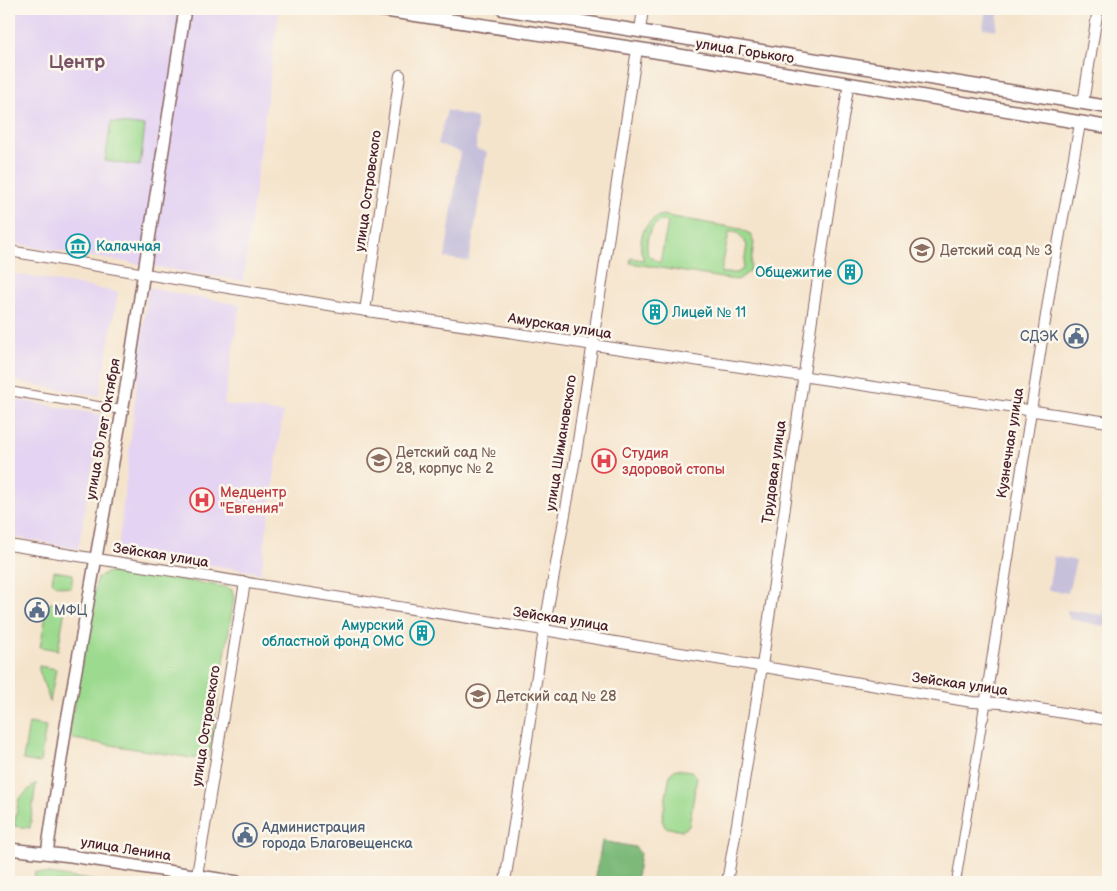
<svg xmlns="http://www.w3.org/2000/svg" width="1117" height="891" viewBox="0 0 1117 891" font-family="'Balsamiq Sans',sans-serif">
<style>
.built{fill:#e4d3f2}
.industrial{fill:#c6c0da}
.green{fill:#9cda8f;stroke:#737c5d;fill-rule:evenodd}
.forest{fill:#7dba7a;stroke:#646c52}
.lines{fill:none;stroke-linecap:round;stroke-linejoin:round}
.minor-casing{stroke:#866463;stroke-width:10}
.tertiary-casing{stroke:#866463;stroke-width:12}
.secondary-casing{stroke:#866463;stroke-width:14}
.primary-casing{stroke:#866463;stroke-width:15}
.minor{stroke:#fff;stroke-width:8}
.tertiary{stroke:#fff;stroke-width:10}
.secondary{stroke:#fff;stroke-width:11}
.primary{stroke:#fff;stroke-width:12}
.labels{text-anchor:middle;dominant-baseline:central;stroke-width:5;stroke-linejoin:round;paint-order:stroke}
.street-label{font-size:14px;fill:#4a1f2b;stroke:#fbf7ec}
.culture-label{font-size:14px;fill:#0d838f;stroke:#fbf7ec;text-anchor:start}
.education-label{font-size:14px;fill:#785e54;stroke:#fbf7ec;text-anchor:start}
.service-label{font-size:14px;fill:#4e5e75;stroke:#fbf7ec;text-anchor:start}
.health-label{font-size:14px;fill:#be3a42;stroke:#fbf7ec;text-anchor:start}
.district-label{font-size:19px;font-weight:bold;fill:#795166;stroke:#fbf7ec}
</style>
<rect width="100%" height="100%" fill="#fbf7ec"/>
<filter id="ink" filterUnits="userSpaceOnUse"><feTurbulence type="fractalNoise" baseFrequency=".02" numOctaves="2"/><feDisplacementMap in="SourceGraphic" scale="10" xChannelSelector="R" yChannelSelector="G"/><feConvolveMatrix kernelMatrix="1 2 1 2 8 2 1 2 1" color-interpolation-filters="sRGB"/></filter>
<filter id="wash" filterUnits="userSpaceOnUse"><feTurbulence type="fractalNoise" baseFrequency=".0096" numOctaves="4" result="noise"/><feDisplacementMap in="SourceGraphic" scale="20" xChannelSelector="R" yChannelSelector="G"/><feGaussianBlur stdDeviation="1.12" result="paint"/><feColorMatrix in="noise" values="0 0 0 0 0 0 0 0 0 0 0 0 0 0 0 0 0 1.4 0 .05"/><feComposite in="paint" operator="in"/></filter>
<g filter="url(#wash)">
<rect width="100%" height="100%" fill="#f5e4cc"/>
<g class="built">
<polygon points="9,9 279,9 243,281 9,243"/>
<polygon points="9,273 118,292 99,396 9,380"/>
<polygon points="148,288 240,305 224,404 283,413 261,573 118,550"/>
<polygon points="9,398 102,415 78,549 9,536"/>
</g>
<g class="industrial">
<polygon points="986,9 999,9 996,30 983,28"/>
<polygon points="447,110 477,118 476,149 487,152 469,261 445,258 460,152 438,144"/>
<polygon points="1054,556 1076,561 1068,593 1048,590"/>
<polygon points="1108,581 1108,627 1069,619 1067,610 1103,615"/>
</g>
<g class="green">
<polygon points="111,122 145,126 140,166 105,161"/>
<path d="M662,215l79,14 9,5 4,9 -4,28 -12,9 -10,-1 -98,-16 1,-5 13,2c-8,-17 -1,-40 18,-45zM661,221l7,1 -8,41 -12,-8c-3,-13 0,-28 13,-34zM729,232l9,1 9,12 -4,24 -6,4h-16z"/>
<polygon points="115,569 226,587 232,590 234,598 210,751 207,758 198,759 73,739 69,733 97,578"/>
<polygon points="54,571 73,574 71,588 56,585 52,581"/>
<polygon points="55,601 66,603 58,650 40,647 48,605"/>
<polygon points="39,666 56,669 50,702 39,670"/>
<polygon points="29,723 46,726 40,763 23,760"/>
<polygon points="676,769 691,771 697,777 689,826 682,831 665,827 662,820 670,774"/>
<polygon points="36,783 30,828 14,826 19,799"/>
<polygon points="35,872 103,882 34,882"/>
</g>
<polygon class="forest" points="602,841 635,847 640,853 636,882 595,882"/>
</g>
<g filter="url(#ink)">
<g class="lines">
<g class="minor-casing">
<g id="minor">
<polyline points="9,391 122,410"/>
<polyline points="956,882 983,718"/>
</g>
</g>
<g class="tertiary-casing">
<g id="tertiary">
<polyline points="640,31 643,9"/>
<polyline points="1083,103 1098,9"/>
<polyline points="9,251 347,308 1108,422"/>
<polyline points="365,311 400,75"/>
<polyline points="9,545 544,630 972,702 1001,703 1108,720"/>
<polyline points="983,718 1051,283 1080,124"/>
<polyline points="197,875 245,582"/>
<polyline points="505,882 544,630 577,448 637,49"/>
<path d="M727,882c47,-265 76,-533 122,-799"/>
</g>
</g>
<g class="secondary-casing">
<g id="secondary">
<polyline points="9,849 71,856 238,882"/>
<polyline points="47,853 66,726 124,400 185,9"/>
</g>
</g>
<g class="primary-casing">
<g id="primary">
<polyline points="376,9 652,51 1108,127"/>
<polyline points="503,9 1108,107"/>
</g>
</g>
<use href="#minor" class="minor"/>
<use href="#tertiary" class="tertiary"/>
<use href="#secondary" class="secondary"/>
<use href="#primary" class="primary"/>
</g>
</g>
<defs>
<g id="museum-ring" transform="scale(1.25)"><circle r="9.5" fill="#fbf7ec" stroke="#0f9aa8" stroke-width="1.5"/><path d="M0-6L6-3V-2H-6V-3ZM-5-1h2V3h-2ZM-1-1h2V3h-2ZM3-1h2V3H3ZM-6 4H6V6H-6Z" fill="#0f9aa8"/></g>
<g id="school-ring" transform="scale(1.25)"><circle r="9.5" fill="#fbf7ec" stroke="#8d6e63" stroke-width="1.5"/><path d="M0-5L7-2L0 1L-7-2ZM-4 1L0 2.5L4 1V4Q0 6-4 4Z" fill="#8d6e63"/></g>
<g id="building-ring" transform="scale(1.25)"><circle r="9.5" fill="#fbf7ec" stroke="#0f9aa8" stroke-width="1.5"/><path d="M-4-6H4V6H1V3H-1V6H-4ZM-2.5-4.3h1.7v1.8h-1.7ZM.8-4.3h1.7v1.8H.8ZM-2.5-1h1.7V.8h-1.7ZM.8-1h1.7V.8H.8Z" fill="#0f9aa8"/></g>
<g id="civic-ring" transform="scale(1.25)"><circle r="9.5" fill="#fbf7ec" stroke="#5c6f8a" stroke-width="1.5"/><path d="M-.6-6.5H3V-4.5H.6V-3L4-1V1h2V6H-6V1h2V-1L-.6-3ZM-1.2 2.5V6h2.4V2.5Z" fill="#5c6f8a"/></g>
<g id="hospital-ring" transform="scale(1.25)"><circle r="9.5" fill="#fbf7ec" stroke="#e0444e" stroke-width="1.5"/><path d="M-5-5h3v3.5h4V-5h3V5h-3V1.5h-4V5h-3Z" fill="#e0444e"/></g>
</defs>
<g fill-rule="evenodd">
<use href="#museum-ring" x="78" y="246"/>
<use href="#school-ring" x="922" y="250"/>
<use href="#building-ring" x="850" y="272"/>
<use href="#building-ring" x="655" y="312"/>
<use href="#civic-ring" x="1076" y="336"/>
<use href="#school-ring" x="379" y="460"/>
<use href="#hospital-ring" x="604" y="461"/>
<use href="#hospital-ring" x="202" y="500"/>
<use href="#civic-ring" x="37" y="610"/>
<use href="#building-ring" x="422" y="633"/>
<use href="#school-ring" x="478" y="696"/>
<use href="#civic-ring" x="245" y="835"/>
</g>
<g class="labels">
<g class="street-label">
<text transform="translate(745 51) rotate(9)">улица Горького</text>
<text transform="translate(368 191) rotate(-82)">улица Островского</text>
<text transform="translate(560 326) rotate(9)">Амурская улица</text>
<text transform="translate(103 429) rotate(-80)">улица 50 лет Октября</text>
<text transform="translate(561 443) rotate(-81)">улица Шимановского</text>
<text transform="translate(1010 443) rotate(-81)">Кузнечная улица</text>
<text transform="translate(774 472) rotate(-82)">Трудовая улица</text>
<text transform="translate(161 555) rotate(9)">Зейская улица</text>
<text transform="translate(561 619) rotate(9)">Зейская улица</text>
<text transform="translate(960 684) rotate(8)">Зейская улица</text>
<text transform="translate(206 726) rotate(-81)">улица Островского</text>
<text transform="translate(126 849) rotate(9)">улица Ленина</text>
</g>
<g class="culture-label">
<text x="96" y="246">Калачная</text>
<text x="832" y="272" text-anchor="end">Общежитие</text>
<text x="672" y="312">Лицей № 11</text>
<text x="404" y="625" text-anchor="end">Амурский<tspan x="404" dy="16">областной фонд ОМС</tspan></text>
</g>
<g class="education-label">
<text x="940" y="250">Детский сад № 3</text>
<text x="396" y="452">Детский сад №<tspan x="396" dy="16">28, корпус № 2</tspan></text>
<text x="496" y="696">Детский сад № 28</text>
</g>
<g class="service-label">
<text x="1058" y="336" text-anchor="end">СДЭК</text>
<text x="54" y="610">МФЦ</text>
<text x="262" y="827">Администрация<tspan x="262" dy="16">города Благовещенска</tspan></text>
</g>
<g class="health-label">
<text x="622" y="453">Студия<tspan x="622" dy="16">здоровой стопы</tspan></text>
<text x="220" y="492">Медцентр<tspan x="220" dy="16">"Евгения"</tspan></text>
</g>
<g class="district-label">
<text x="77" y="62">Центр</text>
</g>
</g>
<rect width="1117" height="891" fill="none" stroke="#fbf7ec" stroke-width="30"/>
</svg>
